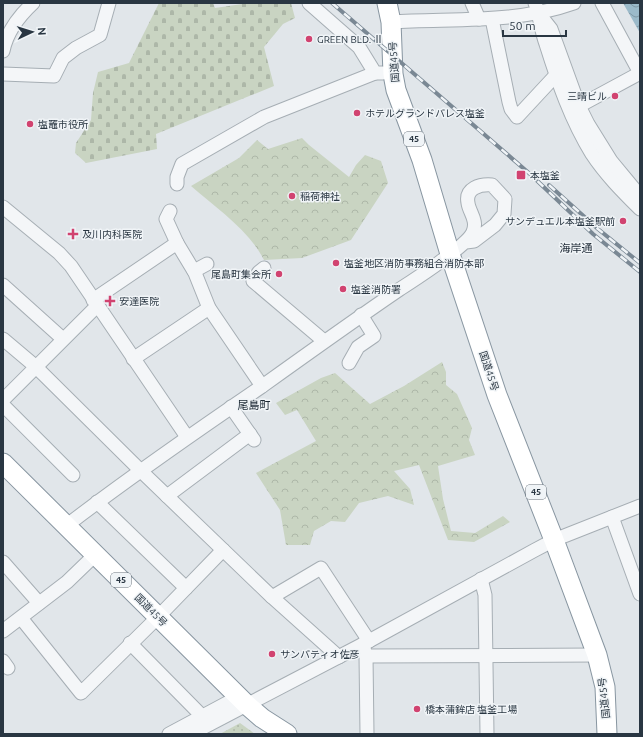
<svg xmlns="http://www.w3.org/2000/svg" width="643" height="737" viewBox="0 0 643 737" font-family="Ubuntu,'Noto Sans JP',sans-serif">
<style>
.forest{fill:url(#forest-crowns)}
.cemetery{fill:url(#cemetery-stones)}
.park{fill:url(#park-dots)}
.water{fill:url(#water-waves)}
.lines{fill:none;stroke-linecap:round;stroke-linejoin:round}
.minor-casing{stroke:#a6aeb4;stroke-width:15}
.highway-casing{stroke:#8896a1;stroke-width:21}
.minor{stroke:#f4f6f8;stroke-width:13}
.highway{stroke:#fff;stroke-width:19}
.rail-casing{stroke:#7a8894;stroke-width:4}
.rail{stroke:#f0f4f7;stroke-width:2.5;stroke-dasharray:8;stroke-linecap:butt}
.poi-dot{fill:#d14370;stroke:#f0f4f7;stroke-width:1.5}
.labels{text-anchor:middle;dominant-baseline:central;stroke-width:3;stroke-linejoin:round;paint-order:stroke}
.shield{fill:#f0f4f7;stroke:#656f78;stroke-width:1}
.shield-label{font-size:9px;font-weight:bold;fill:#293642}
.poi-label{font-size:10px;fill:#293642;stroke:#f0f4f7;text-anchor:start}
.street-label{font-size:10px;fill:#293642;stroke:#f0f4f7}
.neighbourhood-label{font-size:11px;fill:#1b2733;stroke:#f0f4f7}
</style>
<defs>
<pattern id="forest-crowns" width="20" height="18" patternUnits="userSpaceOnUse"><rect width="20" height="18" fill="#c9d4c2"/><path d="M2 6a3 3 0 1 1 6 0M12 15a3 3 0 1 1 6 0" fill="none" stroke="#adb7a8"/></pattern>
<pattern id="cemetery-stones" width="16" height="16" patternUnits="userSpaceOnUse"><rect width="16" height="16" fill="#c9d4c2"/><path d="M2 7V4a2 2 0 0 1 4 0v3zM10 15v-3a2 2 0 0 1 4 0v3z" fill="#adb7a8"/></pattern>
<pattern id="park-dots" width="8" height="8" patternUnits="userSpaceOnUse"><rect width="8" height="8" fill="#c9d4c2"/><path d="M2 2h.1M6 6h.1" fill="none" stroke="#adb7a8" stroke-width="1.8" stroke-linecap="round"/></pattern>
<pattern id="water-waves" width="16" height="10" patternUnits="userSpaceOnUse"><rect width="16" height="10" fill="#9bbaca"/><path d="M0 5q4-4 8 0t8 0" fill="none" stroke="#7e98a6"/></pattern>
</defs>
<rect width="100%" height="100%" fill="#e1e6ea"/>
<g class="forest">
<path d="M302,138l7,7 40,32 7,-12 9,-10 16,6 7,22 -37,57 -49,18 -38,2c-15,-30 -48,-52 -73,-74l48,-28 18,-18 11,9z"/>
<polygon points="442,362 446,372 446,385 457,394 472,428 469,440 475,455 438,466 443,499 451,531 475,533 503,516 510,522 474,542 448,540 419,465 394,471 410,489 414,505 388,496 359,503 345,522 331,521 314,531 310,545 286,545 280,510 256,473 316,441 297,410 285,415 276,403 321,378 335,373 370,404 404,386"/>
</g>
<polygon class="cemetery" points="159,3 213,3 215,8 249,3 291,3 295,18 283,24 264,47 274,86 156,134 157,149 86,163 75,153 76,143 91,120 93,93 98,72 129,63"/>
<polygon class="park" points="240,723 255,734 220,734"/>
<polygon class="water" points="623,3 639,3 640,33"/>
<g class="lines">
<g class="minor-casing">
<g id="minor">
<polyline points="309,3 359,47 375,73 383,73"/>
<polyline points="472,3 479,19"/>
<path d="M535,3c5,13 6,28 11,41 12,38 25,76 46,110 13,20 31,38 48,55"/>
<polyline points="602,3 640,73"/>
<polyline points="540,15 551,29 579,106 588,124 611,161 640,196"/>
<polyline points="492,19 509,102 511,109 517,117 556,75"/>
<path d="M391,22c62,-4 124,2 183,-19"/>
<path d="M3,51c4,-20 16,-35 30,-48"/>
<polyline points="3,74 54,76 63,58 76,48 100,35 109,3"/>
<polyline points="579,106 640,73"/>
<polyline points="177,184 177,177 182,164 264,117 375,73"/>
<polyline points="3,207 59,253 71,266 187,437"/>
<polyline points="170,211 166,219 177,243 195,273 209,308 262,386"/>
<polyline points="264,268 259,272 253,281 324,341"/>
<polyline points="194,271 207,264"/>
<polyline points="3,285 63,339"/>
<polyline points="93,300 177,243"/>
<polyline points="3,339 35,366 141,471 272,597 339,657"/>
<polyline points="133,359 209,308"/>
<polyline points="349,363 358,347 374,336 361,315"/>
<polyline points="3,400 97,306"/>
<polyline points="3,405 73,475"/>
<polyline points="231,407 254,440"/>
<polyline points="167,496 250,434"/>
<polyline points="97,502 186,588"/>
<polyline points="612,517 640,594"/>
<path d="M66,526c64,-49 129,-94 195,-139 46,-33 92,-66 139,-98 14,-9 68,-44 73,-57 5,-12 -4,-20 -5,-29 -3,-15 12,-19 24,-18l13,14 -1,15 -9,11 -21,16 -8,1"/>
<polyline points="3,562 39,603"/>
<polyline points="481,579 485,595 487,734"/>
<polyline points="272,597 321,568 369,641"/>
<polyline points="21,618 81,693 158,617 223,550"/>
<polyline points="3,631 67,582 95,555"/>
<polyline points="130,643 202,716"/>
<polyline points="363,644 366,656 597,655"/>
<polyline points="366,656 367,734"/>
<polyline points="3,661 8,668"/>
<polyline points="169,734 240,696"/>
<polyline points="191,734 369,641 535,550 554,540 640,506"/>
</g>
</g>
<g class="highway-casing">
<g id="highway">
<polyline points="387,3 391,22 393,74 396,90 422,160 450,254 497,395 554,540 597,655 605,687 607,734"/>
<polyline points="3,463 247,705 262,718 287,734"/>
</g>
</g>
<use href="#minor" class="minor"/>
<use href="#highway" class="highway"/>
<g class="rail-casing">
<g id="rail">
<polyline points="332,3 530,174 593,234 640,272"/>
<polyline points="549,185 598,229 640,263"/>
</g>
</g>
<use href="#rail" class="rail"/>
</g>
<g class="poi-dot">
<circle cx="309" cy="39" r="4"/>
<circle cx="615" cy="96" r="4"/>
<circle cx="357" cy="113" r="4"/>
<circle cx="30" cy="124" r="4"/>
<rect x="516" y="170" width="10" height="10" rx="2"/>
<circle cx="292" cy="196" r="4"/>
<circle cx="623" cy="221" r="4"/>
<path d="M71 228h4v4h4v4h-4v4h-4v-4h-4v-4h4z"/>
<circle cx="336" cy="263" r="4"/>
<circle cx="279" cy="274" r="4"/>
<circle cx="343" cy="289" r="4"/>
<path d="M108 295h4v4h4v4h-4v4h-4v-4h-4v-4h4z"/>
<circle cx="272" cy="654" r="4"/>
<circle cx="417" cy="709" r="4"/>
</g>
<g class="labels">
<g class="shield">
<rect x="404" y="132" width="20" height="14" rx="3"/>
<rect x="526" y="485" width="20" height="14" rx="3"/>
<rect x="111" y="573" width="20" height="14" rx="3"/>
</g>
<g class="shield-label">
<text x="414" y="139">45</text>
<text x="536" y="492">45</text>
<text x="121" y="580">45</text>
</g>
<g class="poi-label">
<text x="317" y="39">GREEN BLD. Ⅱ</text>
<text x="607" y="96" text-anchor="end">三晴ビル</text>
<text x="365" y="113">ホテルグランドパレス塩釜</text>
<text x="38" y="124">塩竈市役所</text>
<text x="530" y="175">本塩釜</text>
<text x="300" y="196">稲荷神社</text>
<text x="615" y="221" text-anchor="end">サンデュエル本塩釜駅前</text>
<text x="82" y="234">及川内科医院</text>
<text x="344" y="263">塩釜地区消防事務組合消防本部</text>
<text x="271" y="274" text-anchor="end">尾島町集会所</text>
<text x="351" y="289">塩釜消防署</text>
<text x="119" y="301">安達医院</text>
<text x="280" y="654">サンパティオ佐彦</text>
<text x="425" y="709">橋本蒲鉾店 塩釜工場</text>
</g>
<g class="street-label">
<text transform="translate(394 62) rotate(-94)">国道45号</text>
<text transform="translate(489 371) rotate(72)">国道45号</text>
<text transform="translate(151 610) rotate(45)">国道45号</text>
<text transform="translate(604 698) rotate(-96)">国道45号</text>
</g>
<g class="neighbourhood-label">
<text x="576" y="248">海岸通</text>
<text x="254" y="405">尾島町</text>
</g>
</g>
<rect width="643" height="737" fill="none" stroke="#293642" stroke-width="8"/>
<g transform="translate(32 32) rotate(86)" stroke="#f0f4f7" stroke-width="3" paint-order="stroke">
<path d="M0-3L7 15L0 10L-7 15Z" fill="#293642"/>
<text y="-6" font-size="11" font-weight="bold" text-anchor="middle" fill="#293642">N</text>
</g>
<path d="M503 30v6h63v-6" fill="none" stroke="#293642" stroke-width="2"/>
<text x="509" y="30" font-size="12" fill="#293642" stroke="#f0f4f7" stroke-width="3" paint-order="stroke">50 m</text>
</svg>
